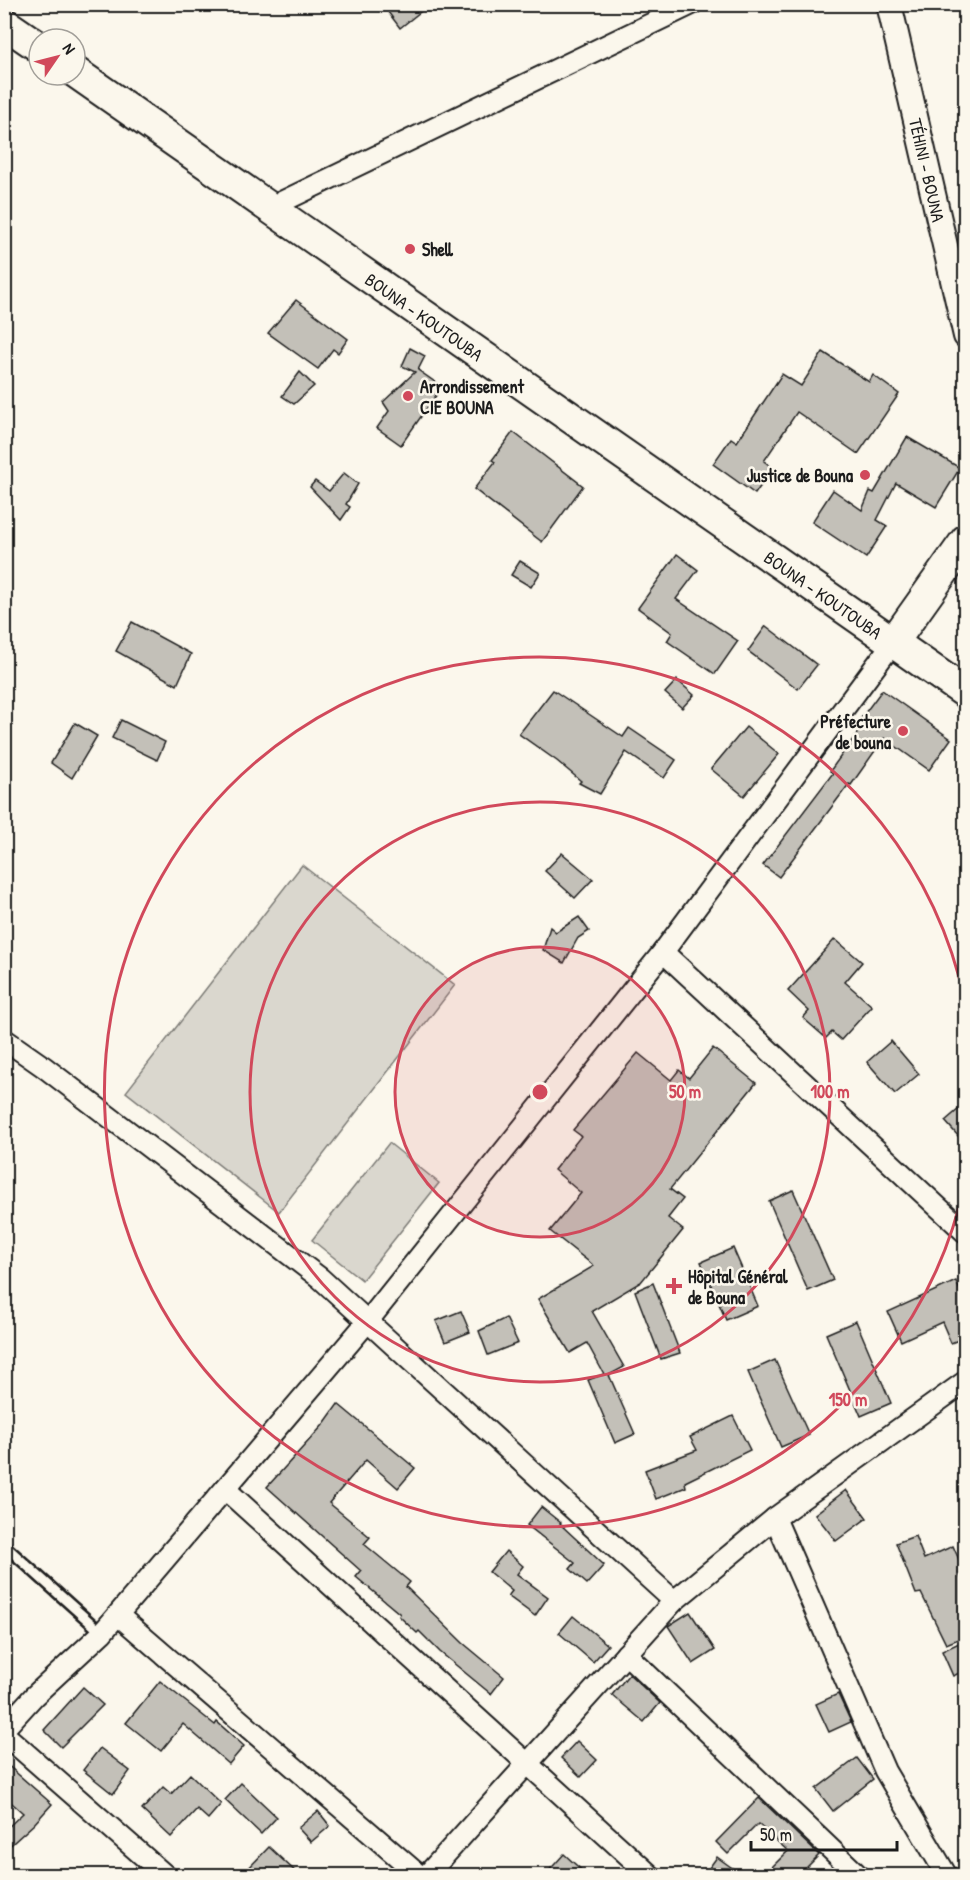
<svg xmlns="http://www.w3.org/2000/svg" width="970" height="1880" viewBox="0 0 970 1880" font-family="'Patrick Hand',sans-serif">
<style>
.green{fill:#dad7ce;stroke:#7b7a75;stroke-width:1.5}
.building{fill:#c3c0b8;stroke:#1c1c1c;stroke-width:1.5}
.lines{fill:none;stroke-linecap:round;stroke-linejoin:round}
.service-casing{stroke:#1c1c1c;stroke-width:14}
.minor-casing{stroke:#1c1c1c;stroke-width:24}
.tertiary-casing{stroke:#1c1c1c;stroke-width:28}
.primary-casing{stroke:#1c1c1c;stroke-width:34}
.service{stroke:#fbf7ec;stroke-width:9}
.minor{stroke:#fbf7ec;stroke-width:20}
.tertiary{stroke:#fbf7ec;stroke-width:24}
.primary{stroke:#fbf7ec;stroke-width:30}
.ring{fill:none;stroke:#d1495b;stroke-width:3}
.poi-dot{fill:#d1495b;stroke:#fbf7ec;stroke-width:2}
.labels{text-anchor:middle;dominant-baseline:central;stroke-width:5;stroke-linejoin:round;paint-order:stroke}
.street-label{font-size:18px;fill:#1c1c1c;stroke:#fbf7ec}
.poi-label{font-size:18px;font-weight:bold;fill:#1c1c1c;stroke:#fbf7ec;text-anchor:start}
.centre{fill:#d1495b;stroke:#fbf7ec;stroke-width:3}
.ring-label{font-size:18px;text-anchor:middle;font-weight:bold;fill:#d1495b;stroke:#fbf7ec;stroke-width:5;stroke-linejoin:round;paint-order:stroke}
</style>
<rect width="100%" height="100%" fill="#fbf7ec"/>
<filter id="ink" filterUnits="userSpaceOnUse"><feTurbulence type="fractalNoise" baseFrequency=".0167" numOctaves="2"/><feDisplacementMap in="SourceGraphic" scale="12" xChannelSelector="R" yChannelSelector="G"/><feConvolveMatrix kernelMatrix="1 2 1 2 8 2 1 2 1" color-interpolation-filters="sRGB"/></filter>
<g filter="url(#ink)">
<g class="green">
<polygon points="302,865 455,985 279,1212 126,1092"/>
<polygon points="389,1143 439,1183 362,1280 312,1240"/>
</g>
<g class="building">
<polygon points="382,4 430,4 400,28"/>
<polygon points="296,300 348,339 338,353 333,349 318,369 268,333"/>
<polygon points="410,348 425,356 418,370 442,387 401,445 377,428 389,411 383,402 415,372 402,366"/>
<polygon points="823,352 869,382 873,375 899,394 858,454 797,412 764,461 773,468 755,494 713,464 731,438 737,442 782,374 801,386"/>
<polygon points="300,372 314,386 294,404 282,396"/>
<polygon points="513,432 583,486 542,542 474,489 495,462 492,460"/>
<polygon points="907,437 960,468 936,507 896,483 877,520 887,526 866,558 812,522 833,490 862,510 870,491 874,493"/>
<polygon points="344,473 358,484 346,504 350,507 341,520 310,487 315,481 329,491"/>
<polygon points="677,554 698,570 676,599 738,641 715,674 667,641 672,633 638,608"/>
<polygon points="520,561 540,573 531,587 511,575"/>
<polygon points="132,622 191,654 177,685 116,651"/>
<polygon points="766,626 817,665 798,689 748,651"/>
<polygon points="677,680 694,695 682,708 665,693"/>
<polygon points="553,690 623,737 629,728 676,760 664,778 626,752 600,794 579,783 581,781 557,761 519,734"/>
<polygon points="882,690 951,739 929,770 884,738 851,785 849,784 779,877 763,865 833,773 830,771 864,724 859,721"/>
<polygon points="121,720 165,742 157,760 112,738"/>
<polygon points="75,723 97,736 72,778 51,763"/>
<polygon points="746,727 779,754 744,796 711,769"/>
<polygon points="562,853 593,879 575,898 545,871"/>
<polygon points="579,917 589,931 578,938 564,963 543,950 550,927 556,932"/>
<polygon points="835,939 862,962 845,982 872,1006 841,1040 832,1032 826,1038 803,1018 809,1011 788,991"/>
<polygon points="891,1041 919,1074 895,1094 867,1062"/>
<polygon points="713,1048 756,1083 670,1189 683,1199 668,1218 683,1230 641,1282 592,1311 624,1367 609,1375 635,1434 615,1443 588,1380 604,1374 587,1343 570,1353 538,1299 594,1266 550,1231 581,1193 554,1170 581,1136 573,1130 638,1053 671,1080 679,1070 689,1078"/>
<polygon points="966,1103 966,1145 945,1121"/>
<polygon points="793,1190 833,1280 808,1291 769,1201"/>
<polygon points="733,1248 758,1306 726,1320 701,1262"/>
<polygon points="956,1281 966,1305 966,1337 951,1343 942,1322 901,1341 888,1312"/>
<polygon points="653,1283 680,1353 661,1359 635,1291"/>
<polygon points="461,1311 470,1332 445,1342 436,1321"/>
<polygon points="506,1318 518,1343 488,1355 479,1331"/>
<polygon points="856,1321 891,1403 861,1416 826,1334"/>
<polygon points="775,1360 809,1435 781,1447 748,1372"/>
<polygon points="338,1404 415,1468 398,1488 366,1460 329,1503 370,1537 364,1544 410,1582 406,1587 463,1643 504,1677 491,1694 440,1652 419,1631 417,1633 399,1616 400,1614 356,1577 361,1571 267,1487 323,1425"/>
<polygon points="733,1416 750,1450 685,1482 686,1487 656,1499 645,1470 697,1450 690,1437"/>
<polygon points="846,1490 867,1518 836,1541 815,1514"/>
<polygon points="541,1507 561,1523 560,1524 604,1565 587,1584 570,1569 575,1563 527,1525"/>
<polygon points="915,1536 924,1559 953,1546 965,1573 960,1575 966,1590 966,1636 946,1644 921,1593 916,1594 896,1543"/>
<polygon points="506,1551 523,1566 517,1574 548,1597 535,1616 508,1596 512,1591 489,1572"/>
<polygon points="690,1612 715,1650 693,1664 668,1626"/>
<polygon points="573,1616 608,1645 593,1662 559,1633"/>
<polygon points="959,1643 966,1658 966,1670 953,1676 942,1651"/>
<polygon points="629,1674 660,1703 644,1722 612,1695"/>
<polygon points="160,1681 215,1725 217,1722 244,1746 229,1764 183,1724 161,1751 126,1723"/>
<polygon points="83,1687 103,1705 61,1747 44,1730"/>
<polygon points="838,1694 851,1722 829,1732 816,1704"/>
<polygon points="577,1741 597,1760 581,1777 561,1758"/>
<polygon points="100,1748 130,1771 113,1794 83,1770"/>
<polygon points="857,1758 873,1779 833,1811 816,1789"/>
<polygon points="4,1762 52,1804 34,1824 4,1851 4,1831 23,1813 4,1796"/>
<polygon points="190,1774 221,1804 208,1819 197,1809 171,1837 142,1810 163,1787 171,1794"/>
<polygon points="241,1783 277,1817 261,1834 225,1800"/>
<polygon points="759,1798 819,1855 799,1875 764,1875 788,1851 758,1824 728,1854 716,1842"/>
<polygon points="318,1811 330,1826 311,1842 298,1828"/>
<polygon points="269,1847 299,1875 242,1875"/>
<polygon points="564,1854 587,1875 545,1875"/>
<polygon points="717,1857 742,1875 704,1875"/>
</g>
<g class="lines">
<g class="service-casing">
<polyline id="service" points="4,1545 102,1633"/>
</g>
<g class="minor-casing">
<g id="minor">
<polyline points="269,208 692,4"/>
<polyline points="663,952 966,1233"/>
<polyline points="4,1039 44,1067 320,1278 674,1601"/>
<polyline points="225,1489 651,1876"/>
<polyline points="775,1518 885,1771 947,1876"/>
<polyline points="118,1615 420,1876"/>
<polyline points="626,1654 859,1876"/>
<polyline points="4,1729 34,1696 102,1633 368,1321 663,952 892,644"/>
<polyline points="4,1734 166,1876"/>
<polyline points="426,1876 674,1601 775,1518 966,1381"/>
</g>
</g>
<g class="tertiary-casing">
<polyline id="tertiary" points="889,4 966,336"/>
</g>
<g class="primary-casing">
<g id="primary">
<polyline points="4,23 39,47"/>
<polyline points="75,72 966,693"/>
<polyline points="892,644 966,540"/>
</g>
</g>
<use href="#service" class="service"/>
<use href="#minor" class="minor"/>
<use href="#tertiary" class="tertiary"/>
<use href="#primary" class="primary"/>
</g>
</g>
<circle cx="540" cy="1092" r="145" fill="#d1495b" fill-opacity=".12"/>
<g class="ring">
<circle cx="540" cy="1092" r="145"/>
<circle cx="540" cy="1092" r="290"/>
<path d="M965 1182A435 435 0 1 1 965 1002"/>
</g>
<g class="poi-dot">
<circle cx="410" cy="249" r="6"/>
<circle cx="408" cy="396" r="6"/>
<circle cx="865" cy="475" r="6"/>
<circle cx="903" cy="731" r="6"/>
<path d="M671 1277h6v6h6v6h-6v6h-6v-6h-6v-6h6z"/>
</g>
<g class="labels">
<g class="street-label">
<text transform="translate(927 170) rotate(77)">TÉHINI - BOUNA</text>
<text transform="translate(424 317) rotate(35)">BOUNA - KOUTOUBA</text>
<text transform="translate(823 595) rotate(35)">BOUNA - KOUTOUBA</text>
</g>
<g class="poi-label">
<text x="422" y="249">Shell</text>
<text x="420" y="386">Arrondissement<tspan x="420" dy="21">CIE BOUNA</tspan></text>
<text x="853" y="475" text-anchor="end">Justice de Bouna</text>
<text x="891" y="721" text-anchor="end">Préfecture<tspan x="891" dy="21">de bouna</tspan></text>
<text x="688" y="1276">Hôpital Général<tspan x="688" dy="21">de Bouna</tspan></text>
</g>
</g>
<circle cx="540" cy="1092" r="9" class="centre"/>
<g class="ring-label">
<text x="685" y="1098">50 m</text>
<text x="830" y="1098">100 m</text>
<text x="848" y="1406">150 m</text>
</g>
<rect width="970" height="1880" fill="none" stroke="#fbf7ec" stroke-width="24"/>
<rect x="12" y="12" width="946" height="1856" fill="none" stroke="#1c1c1c" stroke-width="2" filter="url(#ink)"/>
<g transform="translate(57 57) rotate(55)"><circle r="28" fill="#fbf7ec" stroke="#a29f99" stroke-width="1.5"/>
<path d="M0-4.5L10 22L0 15L-10 22Z" fill="#d1495b"/>
<text y="-9" font-size="16" font-weight="bold" text-anchor="middle" fill="#1c1c1c">N</text>
</g>
<path d="M751 1841v9h146v-9" fill="none" stroke="#1c1c1c" stroke-width="3"/>
<text x="760" y="1841" font-size="18" fill="#1c1c1c" stroke="#fbf7ec" stroke-width="4.5" paint-order="stroke">50 m</text>
</svg>
